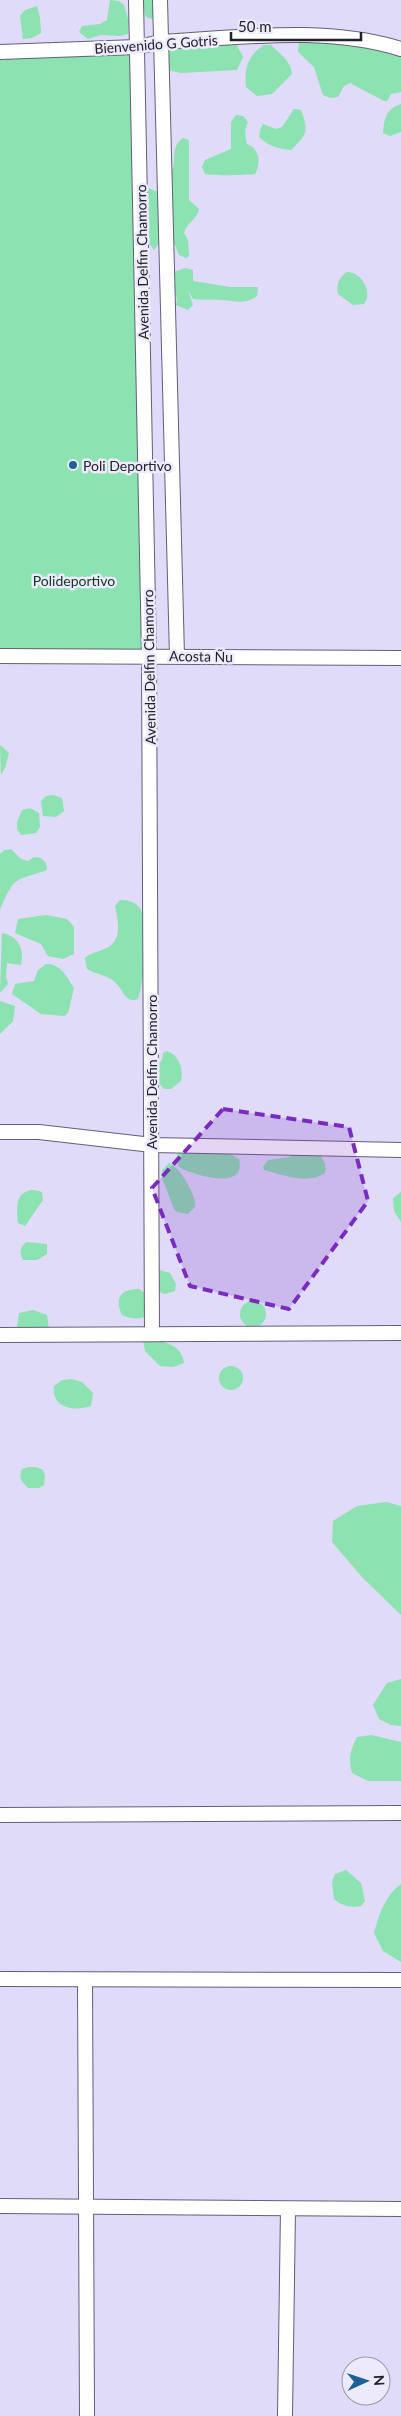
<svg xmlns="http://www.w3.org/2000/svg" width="401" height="2416" viewBox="0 0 401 2416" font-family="Lato,sans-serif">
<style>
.green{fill:#8ce2b0}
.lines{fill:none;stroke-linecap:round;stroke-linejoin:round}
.street-casing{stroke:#635f78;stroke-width:16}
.street{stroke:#fff;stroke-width:14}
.marked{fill:#7b2cbf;fill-opacity:0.2;stroke:#7b2cbf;stroke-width:4;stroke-dasharray:10 6;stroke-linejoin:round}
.poi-dot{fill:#1c6095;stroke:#eceafb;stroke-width:2}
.labels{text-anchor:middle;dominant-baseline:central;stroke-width:5;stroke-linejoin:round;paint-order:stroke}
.street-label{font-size:14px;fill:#23212b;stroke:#eceafb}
.poi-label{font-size:14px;fill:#23212b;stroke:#eceafb;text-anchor:start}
.park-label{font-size:14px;fill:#0d3722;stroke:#eceafb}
</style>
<rect width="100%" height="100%" fill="#dfdbf8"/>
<g class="green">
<polygon points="110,0 119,1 124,5 129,22 128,34 120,36 101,35 88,39 79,32 82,26 100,24 107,20"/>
<polygon points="141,0 163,0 158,12 152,19 146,17"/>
<polygon points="37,6 40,18 41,33 32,38 23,39 20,16 25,10"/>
<polygon points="313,40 320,43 336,41 383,48 387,53 401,51 401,92 391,94 387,101 384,101 350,83 344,86 338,97 330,98 323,95 314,67 298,52 299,42"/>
<polygon points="222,44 236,44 243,57 237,70 181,73 167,70 164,57 171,45 186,49"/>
<path d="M264,45h7c9,9 20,16 21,29l-20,20 -15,2 -11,-9c-2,-18 2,-32 18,-42z"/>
<polygon points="137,47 141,190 147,187 160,193 163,214 159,228 161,235 159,243 154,250 146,239 149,656 0,654 0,54"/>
<path d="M401,104v28l-11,4 -7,-3c1,-14 3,-24 18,-29z"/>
<path d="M294,109l7,1c8,21 6,25 -10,40 -12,-1 -23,-4 -32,-13l1,-7 3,-6 13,5 6,-2z"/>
<path d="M236,115l7,1 5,6c-4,8 -3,14 -1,22 13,5 14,19 8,30 -8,1 -45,2 -50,0l-3,-7 3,-7 26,-11v-27z"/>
<path d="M183,138l6,2v60l10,9c-2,11 -12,13 -15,24l4,7 1,16 -3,2 -7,-3 -11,-27 4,-34 -5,-14v-7l6,-4c3,-12 -2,-23 10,-31z"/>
<path d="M186,268l7,2v11l37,6h28l-1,9c-13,9 -21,5 -35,4 -10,-1 -20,0 -29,-1l-5,-9 5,15 -5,5 -12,-5 1,-7 -7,-13 3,-13z"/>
<path d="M347,272c15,0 26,21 17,32l-11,1 -15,-11c-2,-9 1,-17 9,-22z"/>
<polygon points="0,745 9,753 5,768 1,775"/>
<polygon points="53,795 62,798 64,811 56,817 43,816 41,801 46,796"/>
<polygon points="30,808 39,813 40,827 36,833 21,835 17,829 17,822 22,810"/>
<path d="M11,849l10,10 7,2 6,-4 7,1 5,5 1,7c-34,12 -32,5 -47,40v-56l4,-4z"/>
<path d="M120,900c6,0 14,1 18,6 14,15 6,75 0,93 -13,5 -15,-10 -23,-17 -7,-7 -20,-8 -28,-13l-2,-11c7,-6 14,-6 22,-10 16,-9 11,-27 8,-42z"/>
<polygon points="46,915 67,919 74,927 74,954 63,959 48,956 41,944 15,933 18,919"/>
<path d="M2,933c16,3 23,16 19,32l-14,-2 -1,14 2,7 -8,9z"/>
<path d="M46,964c14,-1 21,13 28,24l-6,25 -4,3 -23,-2 -29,-20 3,-10 19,-3 4,-11z"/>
<polygon points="0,1001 15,1006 13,1021 0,1034"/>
<path d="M167,1051c12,4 17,19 14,30l-10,8h-7l-8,-9v-13l6,-7 1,-7z"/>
<path d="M294,1151l23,1c6,6 10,12 8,21 -18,12 -41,2 -61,-3l-1,-3 5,-7 22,-3z"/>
<path d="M179,1152l49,1 11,6c8,33 -46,16 -60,8l-2,-12z"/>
<path d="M169,1163c10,3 28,33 26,44l-7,7 -11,-2 -3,-3 -12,-31v-8z"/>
<path d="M34,1190l8,2 1,8 -18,26 -7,-3c-1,-15 -4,-32 16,-33z"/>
<polygon points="401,1192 401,1222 394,1211 393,1198"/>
<path d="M26,1242l21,2v10l-10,6h-14c-4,-8 -3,-12 3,-18z"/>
<polygon points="156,1269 170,1273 176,1284 175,1291 165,1294 155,1290"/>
<path d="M139,1289l7,5 3,21c-8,5 -18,4 -27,0 -8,-17 -1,-26 17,-26z"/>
<circle cx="253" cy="1314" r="13"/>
<polygon points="33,1310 47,1315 49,1329 43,1341 36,1343 22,1339 17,1326 19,1313"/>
<path d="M143,1340c16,0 38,2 41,23l-11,4 -13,-1 -15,-15z"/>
<circle cx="231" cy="1378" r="12"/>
<path d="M71,1379l11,3 11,11 -2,13c-17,6 -40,2 -37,-20l8,-6z"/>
<path d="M28,1467h8l7,3 2,6 -1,9 -5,3h-11c-6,-6 -10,-10 -6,-19z"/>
<polygon points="386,1502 401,1506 401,1615 362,1577 332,1542 333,1521 357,1506"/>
<polygon points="401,1679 401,1726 391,1725 379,1719 373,1705 387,1683"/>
<path d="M371,1735l30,7v39h-33l-16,-8c-4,-14 -2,-22 5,-36z"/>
<path d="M346,1870l15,13 4,18 -4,5c-10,2 -19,0 -27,-7l-2,-17 3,-8z"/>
<path d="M401,1884v78l-18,-11 -9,-18c5,-19 11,-37 27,-49z"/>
</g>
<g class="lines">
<g class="street-casing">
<g id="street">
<polyline points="136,0 149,656 152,1333"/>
<polyline points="160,0 177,656"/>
<path d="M0,52l137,-5 24,-5c78,-4 163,-17 240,7"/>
<polyline points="0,656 401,658"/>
<polyline points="0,1132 39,1132 152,1145 401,1150"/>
<polyline points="0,1335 401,1333"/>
<polyline points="0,1815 401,1813"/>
<polyline points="0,1979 401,1980"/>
<polyline points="85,1980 87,2416"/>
<polyline points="0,2206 401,2209"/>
<polyline points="285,2416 288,2209"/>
</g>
</g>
<use href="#street" class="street"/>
</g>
<path class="marked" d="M223,1109l126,18 19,74 -79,108 -99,-23 -38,-98z"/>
<circle class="poi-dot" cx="73" cy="465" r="5"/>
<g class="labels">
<g class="street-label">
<text transform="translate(156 44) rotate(-4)">Bienvenido G Gotris</text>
<text transform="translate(142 262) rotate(-91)">Avenida Delfin Chamorro</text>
<text transform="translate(201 656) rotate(1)">Acosta Ñu</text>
<text transform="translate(149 667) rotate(-91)">Avenida Delfin Chamorro</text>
<text transform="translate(151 1072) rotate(-90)">Avenida Delfin Chamorro</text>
</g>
<g class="poi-label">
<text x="83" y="465">Poli Deportivo</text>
</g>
<g class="park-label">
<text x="74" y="580">Polideportivo</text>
</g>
</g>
<g transform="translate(366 2381) rotate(87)"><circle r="24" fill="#eceafb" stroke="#9c9aa8"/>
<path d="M0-4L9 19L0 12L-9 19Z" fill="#1c6095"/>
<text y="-8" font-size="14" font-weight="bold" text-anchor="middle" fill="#23212b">N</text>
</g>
<path d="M231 32v8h130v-8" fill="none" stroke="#23212b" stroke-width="2.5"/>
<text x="238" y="32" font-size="15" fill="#23212b" stroke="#eceafb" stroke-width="4" paint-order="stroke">50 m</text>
</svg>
